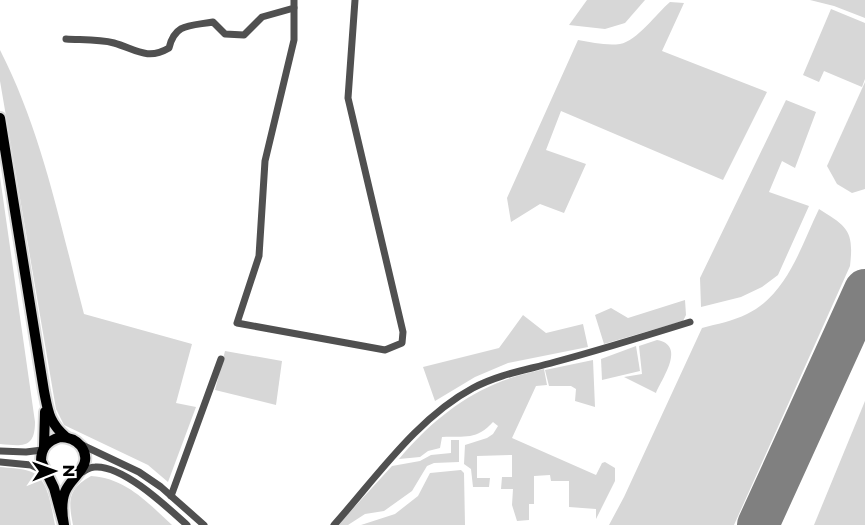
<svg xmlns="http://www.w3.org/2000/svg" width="865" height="525" viewBox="0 0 865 525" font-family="Montserrat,sans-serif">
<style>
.green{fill:#d7d7d7}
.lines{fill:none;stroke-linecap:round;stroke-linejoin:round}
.runway{stroke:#808080;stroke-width:42}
.highway-casing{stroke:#dbdbdb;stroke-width:14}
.minor{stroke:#505050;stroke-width:7}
.highway{stroke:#000;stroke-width:10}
</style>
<rect width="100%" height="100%" fill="#fff"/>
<g class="green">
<polygon points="587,0 645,0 625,23 605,29 569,25"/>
<polygon points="810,0 865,0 865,18 834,6"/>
<path d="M670,2l14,1 -22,48 105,41 -44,88 -162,-69 -15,39 40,14 -22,49 -24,-9 -29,18 -4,-24 71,-158c14,2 28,6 42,4 17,-3 37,-31 50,-42z"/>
<polygon points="831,9 865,23 865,79 862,87 824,71 819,82 803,75"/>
<path d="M0,50c42,82 60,174 84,264l108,30 -16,59 20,4 -28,75 -20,-17 -84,-40 -8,-16 -56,-328z"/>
<polygon points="865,82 865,189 852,193 837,184 827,166"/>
<polygon points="786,100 816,112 795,168 782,161 769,192 809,206 778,275 762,287 741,297 701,307 700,278"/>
<path d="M0,177l35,245c0,27 -13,24 -35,22z"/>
<path d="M819,209c29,18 35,22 31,57l-116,259h-125l15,-28 78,-169c15,-4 31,-7 45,-14 40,-19 54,-68 72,-105z"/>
<polygon points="685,300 686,315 683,321 604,344 595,315 611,308 628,318"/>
<polygon points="523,315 546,333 583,324 588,347 508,363 475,377 435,401 423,367 499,348"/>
<path d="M657,340c29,5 6,37 -1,53l-32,-16 18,-3 -3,-28z"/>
<polygon points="636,346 640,371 602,380 601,359"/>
<polygon points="225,351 282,361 276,405 215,390"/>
<polygon points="593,360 595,407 575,401 576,389 571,386 549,386 545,370"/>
<path d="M544,369l3,16 -11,1 -24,52 84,37 6,-12 3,-1 10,6v13l-19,38v-10l-27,-2v-26h-18l-1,-6 -16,1v28h-5v16l-12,1 -5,-16 1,-16h-12l1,-12h10v-22l-35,1v22h13l-1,9h-16l-2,-18 -7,-5 1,-19 22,-7 6,-4 5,-8 -5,-4c-16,18 -28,14 -51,15l-2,11 -12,3 -8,6 -21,2c26,-31 58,-59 96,-75 15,-7 33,-11 49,-15z"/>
<polygon points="865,401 865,525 814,525"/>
<polygon points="451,440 459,440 459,462 434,463 427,466 412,491 384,511 365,514 348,525 338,525 392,466 420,461 431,455 451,453"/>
<path d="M0,467c9,1 20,1 29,4 20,6 22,36 26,54h-55z"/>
<polygon points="461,470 464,473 465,525 361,525 395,514 418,496 430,473"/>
<path d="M91,476c35,2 57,27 81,49h-99c-5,-25 -5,-36 18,-49z"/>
</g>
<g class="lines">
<polyline class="runway" points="758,525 865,290"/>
<g class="highway-casing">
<g id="highway">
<path d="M0,118l44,273c4,20 5,32 22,46"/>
<path d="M60,437c8,0 15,2 21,9 14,20 -10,30 -16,46 -4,10 -3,22 -1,33l-10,-37 -13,-27c0,-13 6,-20 19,-24z"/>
<polyline points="44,447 45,412"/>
</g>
</g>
<g class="minor">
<polyline points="294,8 294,40 265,161 259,256 237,323 385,350 402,343 403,332 348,98 355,0"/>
<path d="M66,39c15,1 33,0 48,4 21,6 33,18 55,5 6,-25 21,-22 44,-26l12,12 19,1 18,-18 32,-9v-8"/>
<polyline points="82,445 139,472 161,487 204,525"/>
<polyline points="0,451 26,452 42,450"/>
<polyline points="0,462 31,465 44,471"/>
<path d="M82,472c4,-2 8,-5 13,-5 28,-2 72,40 92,58"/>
<polyline points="171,496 221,359"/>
<path d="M334,525c42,-47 83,-107 139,-137 26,-14 54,-18 82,-26 45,-12 90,-26 135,-40"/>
</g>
<use href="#highway" class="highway"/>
</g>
<g transform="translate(54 471) rotate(89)" stroke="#ffffff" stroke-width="4.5" paint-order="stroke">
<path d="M0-4.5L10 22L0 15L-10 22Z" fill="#000000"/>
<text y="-9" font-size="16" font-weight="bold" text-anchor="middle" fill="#000000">N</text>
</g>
</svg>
